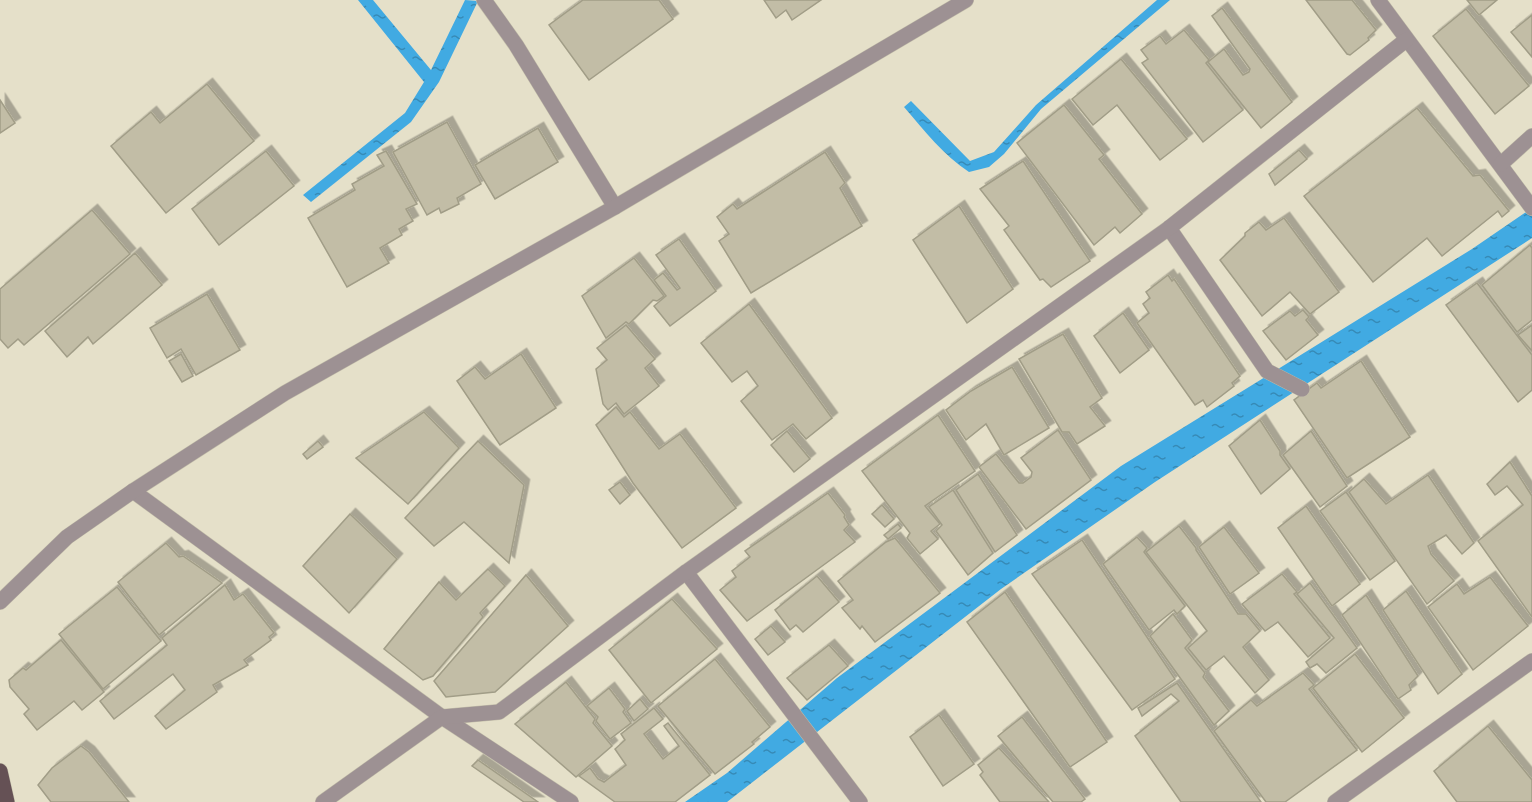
<svg xmlns="http://www.w3.org/2000/svg" width="1532" height="802" viewBox="0 0 1532 802" font-family="'Fira Sans',sans-serif">
<style>
.water{fill:url(#water-ripples)}
.building{fill:#c2bda6;stroke:#a19d87;stroke-width:1.5;filter:url(#shadow)}
.lines{fill:none;stroke-linecap:round;stroke-linejoin:round}
.minor-casing{stroke:#c3beaa;stroke-width:16}
.tertiary-casing{stroke:#c3beaa;stroke-width:16}
.primary-casing{stroke:#c3beaa;stroke-width:16}
.minor{stroke:#9d9193;stroke-width:15}
.tertiary{stroke:#9d9193;stroke-width:15}
.primary{stroke:#655155;stroke-width:15}
</style>
<defs>
<pattern id="water-ripples" width="26" height="14" patternUnits="userSpaceOnUse" patternTransform="scale(1.5)"><rect width="26" height="14" fill="#41aae2"/><path d="M2 4q2-2 4 0t4 0M15 11q2-2 4 0t4 0" fill="none" stroke="#368ab6"/></pattern>
<filter id="shadow"><feDropShadow dx="5.5" dy="-5.5" stdDeviation="0" flood-color="#0004"/></filter>
</defs>
<rect width="100%" height="100%" fill="#e5e0c9"/>
<g class="water">
<polygon points="358,0 373,0 431,70 465,0 478,1 439,82 411,122 311,202 303,195 405,113 424,82"/>
<path d="M1157,0h13l-129,109 -37,45 -15,13 -20,5c-26,-17 -44,-41 -65,-65l7,-6 59,60 24,-9 42,-47z"/>
<polygon points="1532,208 1532,238 1155,482 1001,589 727,802 685,802 727,773 837,678 1121,466 1472,249"/>
</g>
<g class="building">
<polygon points="583,0 659,0 673,19 589,80 549,25"/>
<polygon points="764,0 821,0 792,20 786,10 776,18"/>
<polygon points="1306,0 1352,0 1376,30 1368,38 1369,40 1350,55 1347,54"/>
<polygon points="1467,0 1497,0 1479,15"/>
<polygon points="1222,8 1292,102 1261,128 1208,62 1224,49 1243,75 1249,72 1250,69 1212,16"/>
<polygon points="1466,9 1529,86 1495,114 1433,36"/>
<polygon points="1532,15 1532,57 1511,32"/>
<polygon points="1184,30 1209,60 1206,63 1243,110 1203,142 1142,63 1148,59 1141,50 1160,36 1166,44"/>
<polygon points="1121,59 1187,139 1160,160 1117,105 1093,125 1072,99"/>
<polygon points="207,84 254,141 166,213 111,146 151,112 160,123"/>
<polygon points="0,100 15,123 0,133"/>
<polygon points="1064,105 1104,155 1099,159 1142,214 1120,233 1115,227 1094,245 1017,143"/>
<polygon points="1417,108 1473,176 1480,175 1509,211 1502,217 1498,211 1442,256 1427,238 1373,282 1304,196"/>
<polygon points="447,122 481,184 457,198 459,204 441,213 439,208 427,215 393,152"/>
<polygon points="538,128 558,162 495,199 475,165"/>
<polygon points="1299,150 1307,159 1275,185 1269,174"/>
<polygon points="266,151 294,186 219,245 192,209"/>
<polygon points="386,151 417,204 406,209 413,221 399,229 402,235 380,248 389,263 347,287 308,218 355,190 352,184 384,166 377,155"/>
<polygon points="825,152 845,183 840,188 862,226 751,293 719,241 729,234 717,217 733,204 737,209"/>
<polygon points="1023,161 1090,261 1051,287 1043,279 1040,280 1004,230 1009,226 980,189"/>
<polygon points="959,206 1013,289 967,323 913,240"/>
<polygon points="92,210 130,254 24,345 18,339 8,348 0,339 0,289"/>
<polygon points="1284,218 1339,292 1310,314 1290,292 1262,316 1220,260 1245,236 1245,233 1259,222 1266,230"/>
<polygon points="679,239 716,291 670,326 654,306 666,296 654,280 663,273 677,290 680,288 656,255"/>
<polygon points="1530,245 1532,248 1532,320 1517,332 1482,285"/>
<polygon points="135,253 162,285 93,344 88,337 67,357 45,331"/>
<polygon points="634,258 664,296 657,301 653,300 629,324 626,322 606,338 582,296"/>
<polygon points="1168,275 1172,281 1174,279 1240,376 1232,383 1234,386 1207,407 1203,400 1195,405 1137,323 1149,313 1143,304 1150,298 1146,292"/>
<polygon points="1477,283 1532,355 1532,390 1518,402 1446,305"/>
<polygon points="207,294 240,350 196,375 181,349 167,358 150,328"/>
<polygon points="749,304 832,418 806,439 793,424 772,440 741,401 758,386 747,371 732,382 701,343"/>
<polygon points="1303,310 1309,317 1306,320 1318,335 1286,360 1263,331 1290,311 1295,316"/>
<polygon points="1123,313 1149,350 1120,373 1094,336"/>
<polygon points="626,325 655,359 645,368 659,386 624,414 616,403 608,410 603,404 596,369 607,360 597,348"/>
<polygon points="1532,325 1532,351 1518,335"/>
<polygon points="1063,334 1102,398 1090,407 1105,426 1077,444 1069,432 1062,432 1019,359"/>
<polygon points="181,354 193,376 182,382 169,361"/>
<polygon points="521,354 556,408 500,445 457,381 475,367 485,379"/>
<polygon points="1361,361 1410,437 1347,478 1294,400 1317,383 1321,388"/>
<polygon points="1012,367 1049,428 1004,455 986,424 966,440 946,410 971,391"/>
<polygon points="616,407 624,417 630,412 659,449 680,434 736,508 682,548 633,483 596,425"/>
<polygon points="424,412 459,448 408,504 356,458"/>
<polygon points="938,415 975,471 925,506 940,524 931,531 938,539 920,554 907,538 910,533 862,471"/>
<polygon points="1260,420 1280,451 1280,455 1290,469 1261,494 1229,446"/>
<polygon points="1058,430 1091,480 1026,529 979,467 996,454 1019,483 1023,483 1031,477 1032,472 1021,458"/>
<polygon points="787,431 810,459 794,472 771,445"/>
<polygon points="1311,431 1347,486 1320,507 1283,455"/>
<polygon points="318,441 323,447 307,459 303,454"/>
<polygon points="478,441 524,485 509,563 464,522 434,546 405,518"/>
<polygon points="1510,462 1532,496 1532,617 1478,541 1523,505 1507,486 1495,495 1487,484"/>
<polygon points="978,474 1017,535 995,552 956,490"/>
<polygon points="1428,475 1474,543 1462,554 1446,535 1428,546 1431,554 1454,581 1427,604 1349,492 1364,479 1386,504"/>
<polygon points="620,482 630,495 620,504 609,490"/>
<polygon points="953,490 993,553 968,575 936,531 942,525 929,507"/>
<polygon points="1346,492 1395,561 1370,580 1320,511"/>
<polygon points="828,493 845,515 844,517 849,525 844,530 855,542 747,621 720,590 736,577 732,571 750,557 745,551"/>
<polygon points="882,505 894,519 885,527 872,514"/>
<polygon points="1306,506 1360,584 1332,606 1278,528"/>
<polygon points="350,514 397,559 349,613 303,566"/>
<polygon points="898,524 901,528 888,539 884,535"/>
<polygon points="1179,526 1196,548 1196,550 1238,614 1246,614 1260,631 1243,647 1269,680 1255,693 1224,656 1206,670 1188,648 1207,631 1146,552"/>
<polygon points="1224,527 1259,573 1230,594 1199,547"/>
<polygon points="1137,537 1147,548 1144,552 1185,606 1177,614 1174,610 1149,630 1103,564"/>
<polygon points="895,538 940,593 875,642 862,626 860,629 842,608 853,600 838,581 886,542"/>
<polygon points="1082,540 1175,679 1132,710 1032,574"/>
<polygon points="166,543 179,557 183,556 222,583 159,635 118,582"/>
<polygon points="488,569 505,586 480,613 483,617 433,676 423,680 384,649 439,582 456,600"/>
<polygon points="1282,574 1297,592 1294,594 1330,638 1308,657 1278,622 1265,631 1242,604"/>
<polygon points="526,575 568,626 495,692 446,697 434,681"/>
<polygon points="817,576 839,602 803,632 796,625 790,630 775,610"/>
<polygon points="1490,577 1528,626 1473,670 1428,607 1457,584 1464,594"/>
<polygon points="1310,583 1357,648 1326,673 1317,664 1310,668 1306,662 1334,638 1297,594"/>
<polygon points="225,585 234,600 243,594 274,633 269,637 271,640 244,660 248,665 213,685 217,692 166,729 155,716 185,690 173,674 114,719 100,701 167,645 162,638"/>
<polygon points="117,587 161,641 103,689 59,634"/>
<polygon points="1406,591 1462,674 1438,694 1383,610"/>
<polygon points="1005,592 1107,742 1070,767 967,622"/>
<polygon points="1366,595 1418,676 1409,685 1411,690 1398,699 1342,615"/>
<polygon points="672,599 717,649 651,703 609,650"/>
<polygon points="1173,614 1192,640 1185,648 1205,673 1203,677 1229,711 1214,725 1150,636"/>
<polygon points="771,626 785,642 768,655 755,639"/>
<polygon points="61,640 104,692 82,710 74,701 37,730 24,714 29,709 10,687 9,680 23,668 26,670"/>
<polygon points="829,645 848,666 807,700 787,678"/>
<polygon points="1355,654 1404,718 1362,752 1313,688"/>
<polygon points="715,659 770,727 752,742 754,744 715,774 658,706"/>
<polygon points="1303,673 1314,685 1309,689 1357,750 1285,802 1266,802 1214,731 1251,700 1257,706"/>
<polygon points="566,682 595,719 593,723 612,746 576,777 515,724"/>
<polygon points="1177,683 1261,802 1181,802 1135,736 1179,701 1171,694 1142,716 1138,708"/>
<polygon points="609,688 625,709 623,712 631,723 610,739 596,721 598,717 587,706"/>
<polygon points="640,699 648,709 634,721 627,711"/>
<polygon points="654,708 663,719 644,734 663,759 679,746 664,726 668,723 710,775 675,802 615,802 579,776 590,768 598,779 604,782 626,765 615,749 625,740 621,734"/>
<polygon points="939,715 974,764 943,786 910,737"/>
<polygon points="1022,717 1085,799 1081,802 1053,802 998,736"/>
<polygon points="1488,726 1532,780 1532,802 1457,802 1434,771"/>
<polygon points="81,746 89,752 129,802 51,802 38,785 52,768"/>
<polygon points="999,748 1049,802 1000,802 980,775 983,772 978,765"/>
<polygon points="478,760 538,802 524,802 472,766"/>
</g>
<g class="lines">
<g class="minor-casing">
<g id="minor">
<polyline points="484,0 516,45 615,207"/>
<polyline points="1378,0 1532,208"/>
<polyline points="1501,164 1532,136"/>
<polyline points="1169,228 1267,371 1302,389"/>
<polyline points="133,491 442,717 571,802"/>
<polyline points="686,572 860,802"/>
<polyline points="323,802 442,717 499,712 686,572 1169,228 1406,40"/>
<polyline points="1335,802 1532,661"/>
</g>
</g>
<g class="tertiary-casing">
<polyline id="tertiary" points="0,602 67,537 133,491 285,393 615,207 966,0"/>
</g>
<g class="primary-casing">
<polyline id="primary" points="0,771 7,802"/>
</g>
<use href="#minor" class="minor"/>
<use href="#tertiary" class="tertiary"/>
<use href="#primary" class="primary"/>
</g>
</svg>
